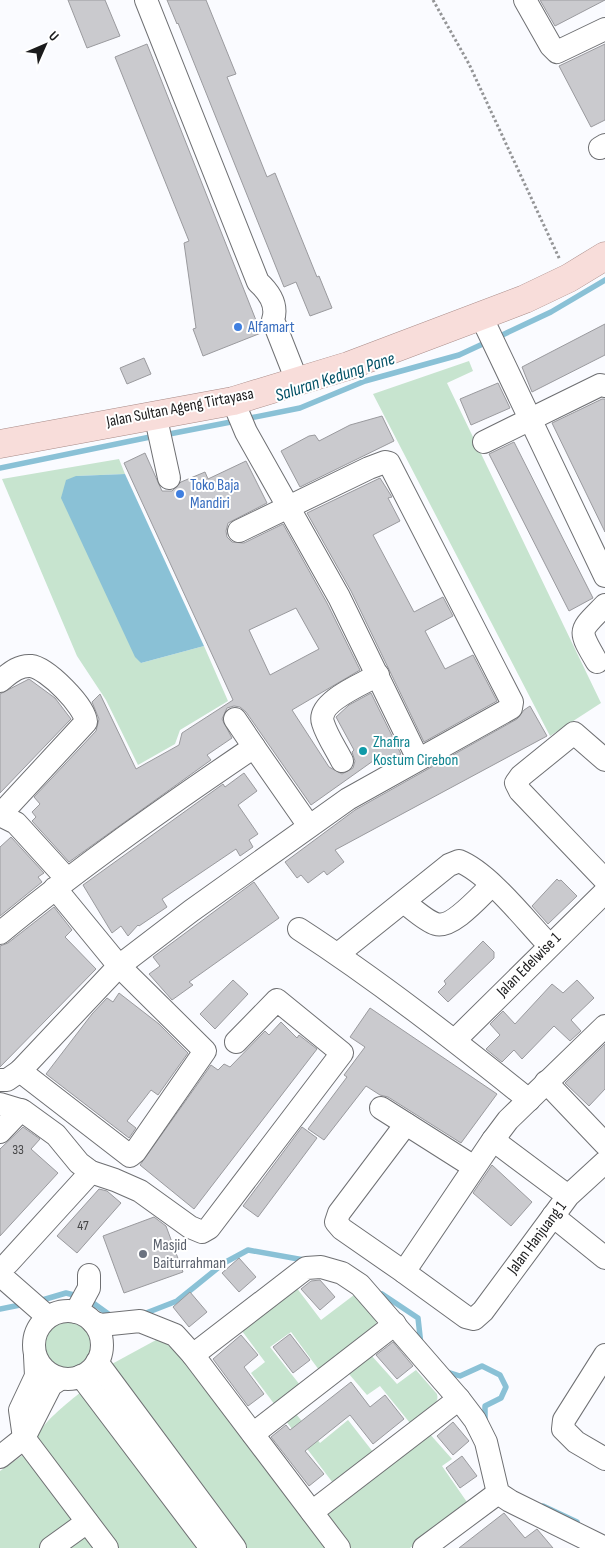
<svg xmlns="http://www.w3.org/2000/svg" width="605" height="1548" viewBox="0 0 605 1548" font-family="'Sofia Sans Condensed',sans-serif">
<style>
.green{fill:#c7e4cf}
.water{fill:#8ac1d6}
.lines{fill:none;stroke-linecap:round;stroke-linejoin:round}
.stream{stroke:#8ac1d6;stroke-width:5.5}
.building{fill:#cacace;stroke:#9a9a9e;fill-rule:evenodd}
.minor-casing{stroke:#6f7073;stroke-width:24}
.major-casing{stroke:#a88b88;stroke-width:29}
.path{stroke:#949597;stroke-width:3;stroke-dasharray:2.5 2.5;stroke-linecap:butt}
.minor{stroke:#fff;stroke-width:22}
.major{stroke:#f8ddda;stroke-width:28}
.shop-dot{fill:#3f7fe0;stroke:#fff;stroke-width:2}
.culture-dot{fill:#0f9aa8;stroke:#fff;stroke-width:2}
.worship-dot{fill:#6b7280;stroke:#fff;stroke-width:2}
.labels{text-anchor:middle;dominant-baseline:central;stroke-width:4;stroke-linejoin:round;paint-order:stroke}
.number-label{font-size:14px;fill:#474748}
.shop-label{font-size:16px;fill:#366cbe;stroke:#fff;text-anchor:start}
.street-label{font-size:16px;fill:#1b1b1c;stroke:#fff}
.culture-label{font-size:16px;fill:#0d838f;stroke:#fff;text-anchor:start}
.worship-label{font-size:16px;fill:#5b616d;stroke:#fff;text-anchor:start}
.water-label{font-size:18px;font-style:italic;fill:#005065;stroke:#fff}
</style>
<rect width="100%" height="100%" fill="#fafbff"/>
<g class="green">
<polygon points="469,361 473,371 447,383 601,703 550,736 373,394"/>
<polygon points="119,459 125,474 76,476 141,663 204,646 228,701 180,730 175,744 138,765 106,700 77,656 2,479"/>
<polygon points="296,1287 321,1320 354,1295 378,1320 372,1330 319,1370 291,1332 270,1347 300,1385 275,1405 251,1373 265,1362 242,1331"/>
<circle cx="69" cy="1345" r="24"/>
<polygon points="156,1340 163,1341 179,1354 326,1548 247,1548 110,1365"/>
<path d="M371,1355l26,29 19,-14 21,24c4,13 -18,22 -27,29l-30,-37 -13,9 -18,-21z"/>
<path d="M82,1391l119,157h-85l-80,-107c2,-16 33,-39 46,-50z"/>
<polygon points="296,1414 320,1443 348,1420 373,1452 333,1483 286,1421"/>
<polygon points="428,1432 452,1459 442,1466 469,1505 410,1548 350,1548 329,1521 328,1513"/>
<polygon points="23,1455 98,1548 0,1548 0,1471"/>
</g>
<polygon class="water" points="125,474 204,646 141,663 135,657 61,498 66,480 76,476"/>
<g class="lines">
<g class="stream">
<polyline points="496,338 551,312 605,280"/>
<polyline points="245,419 300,408 365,381 459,355 487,342"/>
<polyline points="164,435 236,421"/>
<polyline points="0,468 155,436"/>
<polyline points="382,1294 418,1318 421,1345"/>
<polyline points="89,1300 114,1318"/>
<polyline points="39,1301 66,1293 78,1296"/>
<polyline points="0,1309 25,1304"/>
<polyline points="141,1315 177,1301 224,1263 248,1250 304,1260"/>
<polyline points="444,1371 460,1376 482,1366 500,1375 506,1387 501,1398 485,1406 485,1420"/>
<polyline points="543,1506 577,1522"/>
</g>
</g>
<g class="building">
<polygon points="68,0 105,0 120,36 87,48"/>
<polygon points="167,0 206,0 236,74 227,77 267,177 275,173 317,277 319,276 332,308 310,316 296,282 284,287 178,23 177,24"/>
<polygon points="540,0 605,0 555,26"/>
<polygon points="147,44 261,333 203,356 193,329 196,328 184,243 189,241 115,57"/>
<polygon points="605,44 605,120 591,127 559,66"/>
<polygon points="605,324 605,355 532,392 522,367"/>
<polygon points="144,358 151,374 127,384 120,368"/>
<polygon points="498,383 510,408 471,425 460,399"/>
<polygon points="602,399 605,399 605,532 552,423"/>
<polygon points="382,416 394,441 300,487 281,451 309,436 315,435 319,441 350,425"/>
<polygon points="514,442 593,598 569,611 489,454"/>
<path d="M145,453l17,38h10l9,-9 24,-10 3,7 38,-18 21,42 -39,20 -2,8 1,6 5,5 12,1 39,-19 44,79 33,67 -68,40 37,57 13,7 11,-6 2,-7 -3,-9 2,-2 -18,-33 13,-12 22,-12 30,61 -16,9 -5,-7 -69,49 -65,-93 -6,-5 -6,-1 -7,2 -5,11 10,19 -25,17 4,5 -142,102 -37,-41 4,-4 -4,-5 8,-8 -6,-7 62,-66 3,-12 -7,-17 8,-8 36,75 43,-24 3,-12 51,-33 -109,-237zM296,608l23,41 -49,26 -21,-45z"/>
<polygon points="380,478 392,497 388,498 400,521 373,535 414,612 443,597 453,616 425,631 445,669 473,655 497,701 424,742 351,591 307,513"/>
<polygon points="29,679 55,698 71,719 0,793 0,694"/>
<polygon points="530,706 547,736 335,850 344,862 327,875 324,871 308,883 301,875 297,878 285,862 355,810 517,719 524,710"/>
<polygon points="244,773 257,791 238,805 258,834 249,840 253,847 240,856 236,849 162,899 167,907 139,926 138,925 128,936 121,926 112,933 83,885 223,784 225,787"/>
<polygon points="11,837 44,873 38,877 42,882 0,916 0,847"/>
<polygon points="557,879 559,881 561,880 577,896 548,924 532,906"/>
<polygon points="254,882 279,918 189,982 193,985 172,1000 149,974 160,966 153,957"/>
<polygon points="54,907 72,930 65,937 96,969 0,1067 0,946 8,943"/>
<polygon points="483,941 494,952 494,958 448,1002 438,992 446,984 444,981"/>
<polygon points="233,980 248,994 215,1029 200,1014"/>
<polygon points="577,980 594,998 571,1020 581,1031 570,1041 554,1026 522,1059 514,1050 502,1062 486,1049 500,1035 490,1024 503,1011 515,1024 552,984 563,993"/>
<polygon points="119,993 159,1024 188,1053 158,1095 151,1090 127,1121 136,1128 129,1138 46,1074 92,1014 107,998 113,1002"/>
<polygon points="370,1008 497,1094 461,1143 388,1097 380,1095 366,1086 324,1140 308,1129 347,1077 344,1075 365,1047 350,1037"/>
<polygon points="281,1022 297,1038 299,1035 317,1049 194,1209 140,1165 211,1065 218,1070 224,1064 230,1067 265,1031 269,1035"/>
<polygon points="605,1044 605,1089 589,1106 565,1083"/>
<polygon points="23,1127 40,1139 31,1149 58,1173 0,1236 0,1149"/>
<polygon points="302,1127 317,1138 258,1217 243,1206"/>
<polygon points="492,1165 532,1202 511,1226 473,1193"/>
<polygon points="99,1189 107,1191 121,1203 77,1253 57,1236"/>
<polygon points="154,1217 166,1226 183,1272 124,1293 103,1236"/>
<polygon points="239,1258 256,1277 239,1292 222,1273"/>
<polygon points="320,1280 335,1297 320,1310 301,1289 311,1281"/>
<polygon points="190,1292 207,1312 189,1327 173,1307"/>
<polygon points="290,1334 310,1360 293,1373 273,1347"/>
<polygon points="241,1335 258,1355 244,1367 264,1394 248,1406 213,1359"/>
<polygon points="393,1342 413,1366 397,1379 376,1355"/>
<polygon points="351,1382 370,1407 385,1395 404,1419 373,1444 350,1415 305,1451 324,1474 309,1486 271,1437 286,1425 290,1430"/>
<polygon points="453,1422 469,1441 453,1455 437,1436"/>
<polygon points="462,1456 477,1476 460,1488 446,1468"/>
<polygon points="504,1513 525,1538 537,1529 553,1548 459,1548"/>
</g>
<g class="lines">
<g class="minor-casing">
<g id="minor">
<path d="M146,0l112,282c11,10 20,23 15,38l24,61"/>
<polyline points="525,0 551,46 557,52 605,29"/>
<polyline points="600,148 605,145"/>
<polyline points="481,316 605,576"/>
<polyline points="233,401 246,432 339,597 418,759"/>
<polyline points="155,414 169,478"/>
<polyline points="484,442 600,385 605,386"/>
<path d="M597,662c-20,-34 -18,-30 8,-57"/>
<path d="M0,681c9,-7 18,-16 31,-15 16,2 54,40 55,56l-86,93"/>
<polyline points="235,719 254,747"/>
<polyline points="605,760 574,733 521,776 516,783 520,791 605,880"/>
<path d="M342,761c-6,-12 -15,-25 -19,-38 -7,-21 40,-39 55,-48"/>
<polyline points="0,815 16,823 67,879"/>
<path d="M404,902c9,7 22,19 32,22 16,5 45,-29 56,-39"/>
<path d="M299,929c80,52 155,111 230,171"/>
<path d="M0,933c81,-67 167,-127 254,-186l55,79"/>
<path d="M338,954l111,-89 10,-4c30,12 67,60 90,84"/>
<polyline points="455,1040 605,892"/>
<polyline points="20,1071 130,1156 135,1152 205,1051 119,966 55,888"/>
<polyline points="0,1080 7,1080 20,1071 119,966 191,911 348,799 511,708 512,702 389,463 385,462 369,468 239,531"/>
<polyline points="546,1082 605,1144"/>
<polyline points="0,1104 23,1111 56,1135 79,1163 91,1172 115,1180 140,1191 190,1227 202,1232 209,1228 342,1053 277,1000 236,1042"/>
<polyline points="381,1108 474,1167"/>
<polyline points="0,1132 21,1110"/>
<polyline points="493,1140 508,1120 605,1026"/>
<polyline points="568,1196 493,1140 404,1272 466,1317 474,1319 483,1311 568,1196 605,1162"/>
<polyline points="553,1216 605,1258"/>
<polyline points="8,1263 91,1172"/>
<polyline points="404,1272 342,1229 336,1222 339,1213 406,1124"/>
<polyline points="0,1275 48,1317"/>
<circle cx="68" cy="1345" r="34"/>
<polyline points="76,1312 89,1288 89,1275"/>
<polyline points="93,1322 101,1325 140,1321 175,1335 193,1355 306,1268 321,1267 342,1273 360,1285 459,1399 475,1420 486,1442 498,1493 510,1501 605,1548"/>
<polyline points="193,1355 339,1548"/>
<polyline points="605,1355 564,1420 563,1429 576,1442 605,1459"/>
<polyline points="35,1356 36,1376 20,1410 24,1438 107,1548"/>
<polyline points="97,1362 235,1548"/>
<polyline points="81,1376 211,1548"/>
<polyline points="253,1434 395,1324"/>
<polyline points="0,1457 24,1438 51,1385 60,1379"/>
<polyline points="312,1512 459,1399"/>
<polyline points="51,1548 87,1522"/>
<polyline points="424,1548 498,1493"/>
</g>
</g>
<g class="major-casing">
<polyline id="major" points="0,444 233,401 348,366 525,299 569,278 605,256"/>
</g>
<polyline class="path" points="433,0 469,64 560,260"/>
<use href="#minor" class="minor"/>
<use href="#major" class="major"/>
</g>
<g class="shop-dot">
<circle cx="238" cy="327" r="5"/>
<circle cx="180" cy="494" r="5"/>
</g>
<circle class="culture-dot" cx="363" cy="751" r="5"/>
<circle class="worship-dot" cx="143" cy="1254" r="5"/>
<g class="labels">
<g class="number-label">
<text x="18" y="1149">33</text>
<text x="83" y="1225">47</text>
</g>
<g class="shop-label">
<text x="248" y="327">Alfamart</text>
<text x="190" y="485">Toko Baja<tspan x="190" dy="18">Mandiri</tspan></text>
</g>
<g class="street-label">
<text transform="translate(180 408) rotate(-11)">Jalan Sultan Ageng Tirtayasa</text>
<text transform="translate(529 965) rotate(-45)">Jalan Edelwise 1</text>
<text transform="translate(537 1238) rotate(-53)">Jalan Hanjuang 1</text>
</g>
<g class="culture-label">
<text x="373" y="742">Zhafira<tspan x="373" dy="18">Kostum Cirebon</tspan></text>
</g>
<g class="worship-label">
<text x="153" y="1245">Masjid<tspan x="153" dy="18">Baiturrahman</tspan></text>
</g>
<g class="water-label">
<text transform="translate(335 377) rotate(-18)">Saluran Kedung Pane</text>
</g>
</g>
<g transform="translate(45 45) rotate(45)" stroke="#ffffff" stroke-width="4" paint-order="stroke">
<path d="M0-4L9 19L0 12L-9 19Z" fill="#1b1b1c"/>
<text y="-8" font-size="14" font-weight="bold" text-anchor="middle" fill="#1b1b1c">U</text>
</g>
</svg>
